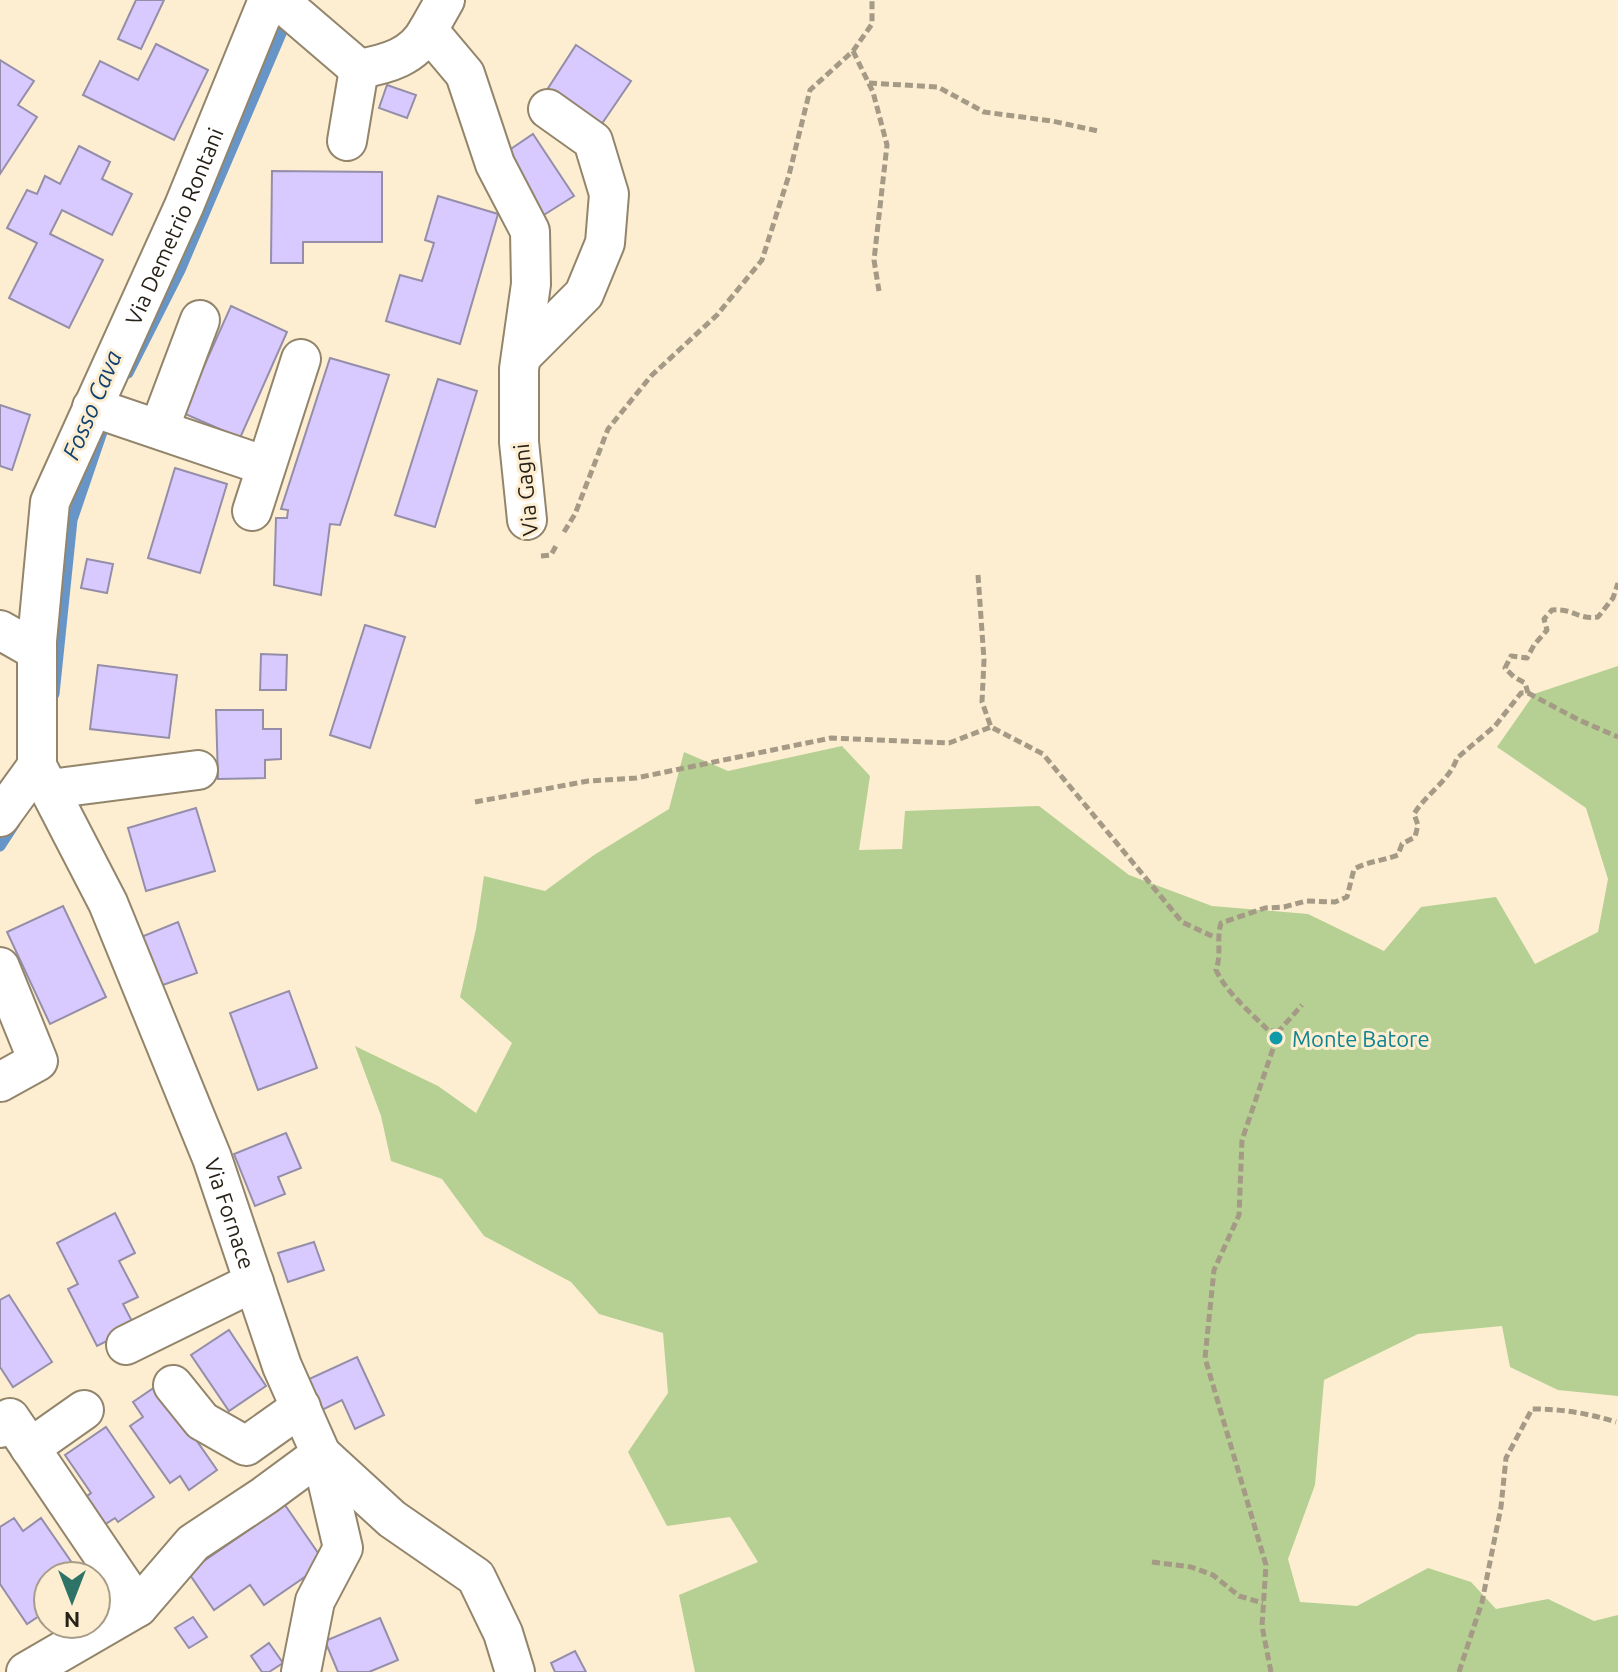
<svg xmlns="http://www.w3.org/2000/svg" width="1618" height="1672" viewBox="0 0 1618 1672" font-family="Ubuntu,sans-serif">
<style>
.green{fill:#b5d092}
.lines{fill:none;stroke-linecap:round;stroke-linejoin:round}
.stream{stroke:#6795c7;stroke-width:11}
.building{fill:#d8caff;stroke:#948ea9;stroke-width:2}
.minor-casing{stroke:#92856b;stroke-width:42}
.path{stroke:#a49a85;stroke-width:5;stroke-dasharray:8 4;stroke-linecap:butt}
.minor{stroke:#fff;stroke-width:38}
.culture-dot{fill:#0f9aa8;stroke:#fdeed2;stroke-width:3}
.labels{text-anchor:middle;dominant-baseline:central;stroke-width:6;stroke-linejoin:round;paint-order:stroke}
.street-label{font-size:22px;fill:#272218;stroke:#fdeed2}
.culture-label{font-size:22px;fill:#0d838f;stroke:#fdeed2;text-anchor:start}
.water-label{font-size:24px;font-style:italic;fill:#104272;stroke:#fdeed2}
</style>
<rect width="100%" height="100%" fill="#fdeed2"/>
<polygon class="green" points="1618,666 1618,1396 1558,1390 1510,1367 1502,1326 1418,1334 1324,1380 1315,1485 1288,1559 1300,1602 1357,1606 1428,1568 1471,1582 1496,1609 1548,1599 1594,1621 1618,1615 1618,1672 695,1672 679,1595 758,1562 730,1517 667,1526 628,1452 668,1393 663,1333 599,1314 571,1282 484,1236 442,1179 391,1161 381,1116 355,1046 438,1086 476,1113 512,1043 460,997 476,929 484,876 545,891 594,855 669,809 684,752 728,771 842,746 870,776 859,850 902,849 905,811 1039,806 1129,875 1212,906 1308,914 1384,951 1421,907 1496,897 1535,964 1598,932 1608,879 1586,808 1497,747 1534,694"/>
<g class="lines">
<g class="stream">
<polyline points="128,373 180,270 288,17"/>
<polyline points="54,694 72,520 103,429"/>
<polyline points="0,846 15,823"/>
</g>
</g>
<g class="building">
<polygon points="136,0 164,0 141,49 118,39"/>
<polygon points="156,44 208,70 174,140 83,95 100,61 138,80"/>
<polygon points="576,45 631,81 599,128 545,93"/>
<polygon points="0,60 34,81 18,105 37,117 0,174"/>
<polygon points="387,85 416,95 407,118 379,108"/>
<polygon points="533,134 574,196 539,218 499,157"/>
<polygon points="79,146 110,162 102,179 132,194 112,235 62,210 50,234 103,260 69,328 9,298 37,243 7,228 27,190 37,194 45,176 60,184"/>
<polygon points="272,171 382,172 382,242 303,242 303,263 271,263"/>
<polygon points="438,196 498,214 460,344 386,321 400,275 422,281 434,243 425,240"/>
<polygon points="231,306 287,332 240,438 183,413"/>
<polygon points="330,358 389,375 340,525 330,524 321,595 274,585 276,518 287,518 288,510 281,509"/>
<polygon points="438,379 477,391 435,527 395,515"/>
<polygon points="0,405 30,415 12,470 0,466"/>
<polygon points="175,468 227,484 200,573 148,558"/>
<polygon points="87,559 113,564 107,593 81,588"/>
<polygon points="365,625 405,637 370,748 330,735"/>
<polygon points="261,654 287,655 286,690 260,690"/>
<polygon points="98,665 177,675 169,738 90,729"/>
<polygon points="216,710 263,710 263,729 281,729 281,759 265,760 265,778 218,779"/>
<polygon points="196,808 215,871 146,891 128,828"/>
<polygon points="63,906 106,997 50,1024 7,932"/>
<polygon points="178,922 197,973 160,986 141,937"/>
<polygon points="289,991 317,1068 258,1090 230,1013"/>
<polygon points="286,1133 301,1168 278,1177 285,1194 255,1206 234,1154"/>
<polygon points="115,1213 135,1253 119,1261 138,1297 123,1304 135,1327 97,1346 68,1289 78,1284 57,1243"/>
<polygon points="314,1242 324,1270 288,1282 278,1253"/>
<polygon points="9,1295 52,1362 13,1387 0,1367 0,1300"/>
<polygon points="229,1330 266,1386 229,1411 191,1355"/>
<polygon points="357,1357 384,1415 355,1429 342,1400 320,1411 307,1380"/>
<polygon points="158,1385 217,1470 189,1490 180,1476 170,1483 130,1426 143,1417 133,1402"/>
<polygon points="106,1427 154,1497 118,1522 115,1518 98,1529 79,1502 91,1493 65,1455"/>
<polygon points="285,1505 325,1563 264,1605 250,1585 214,1610 188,1572"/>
<polygon points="14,1518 23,1531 41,1518 77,1570 69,1576 48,1576 48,1590 46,1592 48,1610 27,1624 0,1584 0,1527"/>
<polygon points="193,1617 207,1637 189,1648 175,1628"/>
<polygon points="380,1618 398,1660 369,1672 338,1672 325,1641"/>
<polygon points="269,1643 283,1663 269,1672 262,1672 251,1656"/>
<polygon points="575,1651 586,1672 555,1672 551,1663"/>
</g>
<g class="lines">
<g class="minor-casing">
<g id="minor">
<path d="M268,1l21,8 70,60c28,-5 55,-12 69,-39l37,44 30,90 35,67 1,53 -12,85v73l8,78"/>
<polyline points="428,30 445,0"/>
<polyline points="347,141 359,69"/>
<polyline points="521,357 584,294 605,243 609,194 593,141 548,109"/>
<polyline points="92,407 266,466"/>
<polyline points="159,429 200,320"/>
<polyline points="252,511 301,359"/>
<polyline points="0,630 37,651"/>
<path id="s1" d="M37,766l71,137 104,255 70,208 39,88 22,94 -28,53 -14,71"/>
<polyline points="50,789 198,770"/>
<path id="s2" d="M0,817l37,-51v-125l13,-139 134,-296 84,-206"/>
<polyline points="0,967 38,1061 0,1082"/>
<polyline points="126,1345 254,1282"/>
<polyline points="173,1385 202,1421 246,1446 301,1407"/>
<polyline points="0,1428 10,1418 138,1607"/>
<polyline points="30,1448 84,1410"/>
<polyline points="26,1672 138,1607 193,1543 264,1496 321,1454 392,1519 476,1577 503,1633 515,1672"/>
</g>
</g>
<g class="path">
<polyline points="853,51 873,92 887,145 874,260 879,291"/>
<polyline points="869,83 938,87 984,112 1052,121 1098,131"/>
<polyline points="564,532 575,514 608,429 651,376 717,315 762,260 789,175 810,90 853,51 872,24 872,0"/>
<polyline points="541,556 551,555 557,544"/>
<polyline points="978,575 984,660 982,702 991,727 1043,754 1182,922 1216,938"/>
<polyline points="1528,693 1579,720 1618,737"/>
<polyline points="475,802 588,781 636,778 831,738 949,743 991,727"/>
<path d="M1279,1031h-10c-18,-18 -43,-39 -53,-61 6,-17 0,-30 5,-47l44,-15 19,-1 22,-6 29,1 12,-5 7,-28c15,-8 28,-8 44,-14l4,-11 13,-7 3,-12 -4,-11c11,-19 36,-34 43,-56l38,-32 26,-33h7l-3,-10 -11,-6 -9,-9 6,-12 16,2 7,-13 13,-15 -3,-11 8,-9c22,-2 25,10 46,7l15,-19 5,-15"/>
<polyline points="1152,1562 1191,1567 1213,1575 1239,1596 1263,1603"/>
<polyline points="1271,1672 1262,1626 1266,1565 1205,1358 1214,1270 1239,1215 1242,1140 1279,1031 1302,1005"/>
<path d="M1459,1672l23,-70 19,-95 5,-49 26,-49c30,0 55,4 84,13"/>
</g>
<use href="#minor" class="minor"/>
</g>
<circle class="culture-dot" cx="1276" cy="1038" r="8"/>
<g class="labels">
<g class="street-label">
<text stroke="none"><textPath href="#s2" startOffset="630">Via Demetrio Rontani</textPath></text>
<text transform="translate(525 490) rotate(-96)">Via Gagni</text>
<text stroke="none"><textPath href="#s1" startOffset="488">Via Fornace</textPath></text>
</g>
<g class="culture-label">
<text x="1292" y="1038">Monte Batore</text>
</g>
<g class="water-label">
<text transform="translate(92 405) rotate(-67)">Fosso Cava</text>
</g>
</g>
<g transform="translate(72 1600) rotate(180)"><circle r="38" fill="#fdeed2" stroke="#a79c88" stroke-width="2"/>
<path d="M0-6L14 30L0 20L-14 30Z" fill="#2e7367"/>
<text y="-12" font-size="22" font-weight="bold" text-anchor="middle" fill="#272218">N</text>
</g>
</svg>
